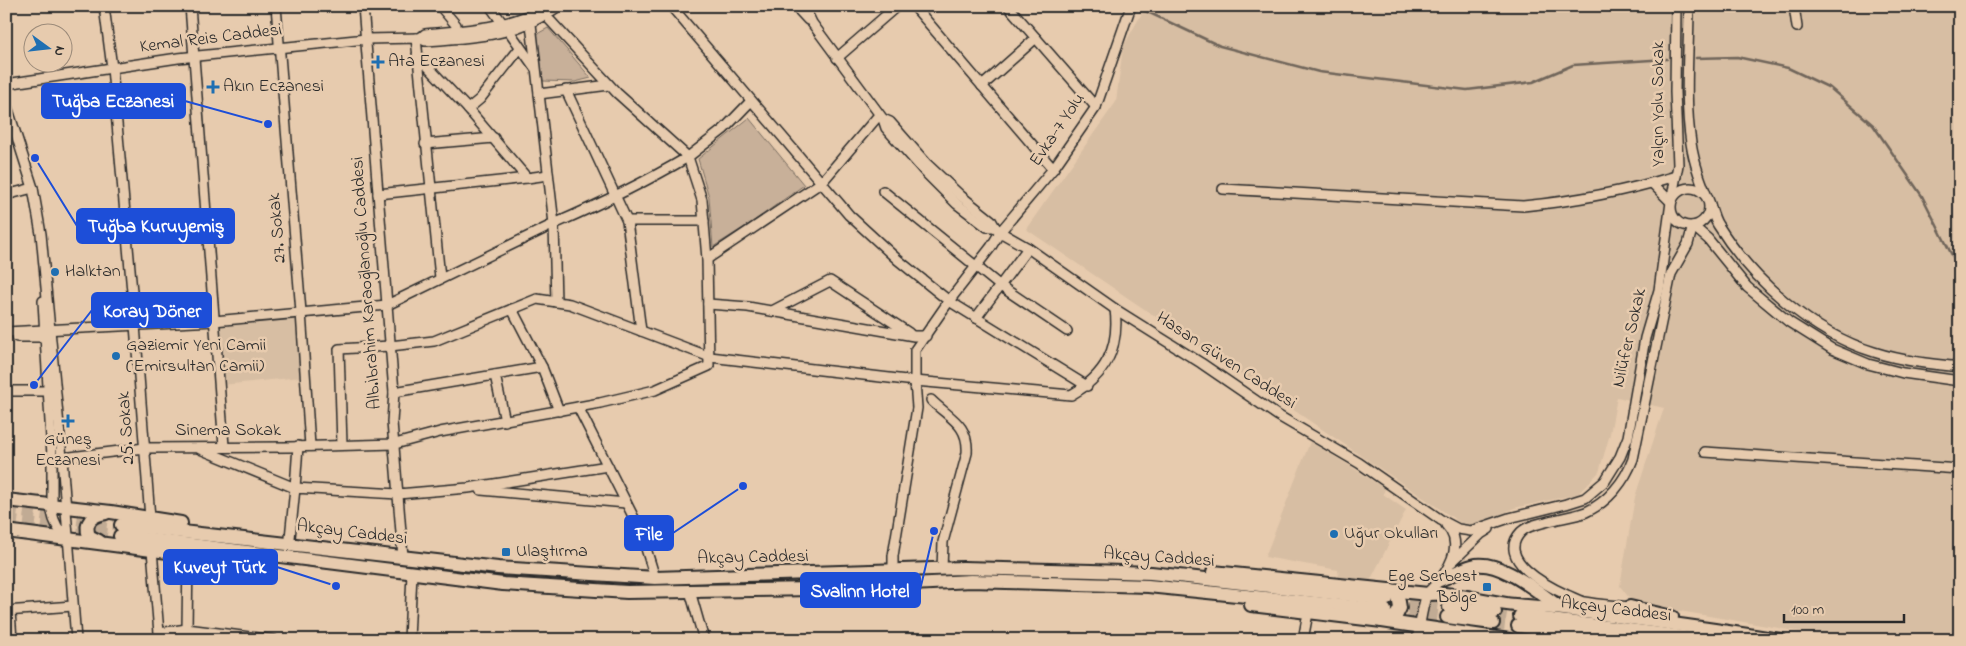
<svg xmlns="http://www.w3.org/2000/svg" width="1966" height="646" viewBox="0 0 1966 646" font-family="'Indie Flower',sans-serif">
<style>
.built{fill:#d7bea3}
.green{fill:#c8b099;stroke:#7a6e62}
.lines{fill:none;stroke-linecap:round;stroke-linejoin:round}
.stream{stroke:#6f655a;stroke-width:2.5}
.highway-tunnel{stroke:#c1ab94;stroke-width:12;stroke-dasharray:12 6;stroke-linecap:butt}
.minor-casing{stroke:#2b2b2b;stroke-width:12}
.highway-casing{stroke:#2b2b2b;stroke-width:16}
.minor{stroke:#e7cbae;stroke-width:9}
.highway{stroke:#e7cbae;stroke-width:12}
.poi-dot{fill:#1f6fb2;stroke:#e7cbae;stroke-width:2}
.labels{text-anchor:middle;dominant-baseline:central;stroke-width:5;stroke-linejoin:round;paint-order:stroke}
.street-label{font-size:18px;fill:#2b2b2b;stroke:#e7cbae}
.poi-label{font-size:18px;fill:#2b2b2b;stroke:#e7cbae;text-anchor:start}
.leader{fill:none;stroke:#1d4ed8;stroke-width:2}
.callout-dot{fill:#1d4ed8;stroke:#e7cbae;stroke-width:2}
.callout{fill:#1d4ed8;stroke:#1d4ed8;stroke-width:2}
.callout-label{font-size:19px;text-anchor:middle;font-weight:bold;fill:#fff}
</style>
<rect width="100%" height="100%" fill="#e7cbae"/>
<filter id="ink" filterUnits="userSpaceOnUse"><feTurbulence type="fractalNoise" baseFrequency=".02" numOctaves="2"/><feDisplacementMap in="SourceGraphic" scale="10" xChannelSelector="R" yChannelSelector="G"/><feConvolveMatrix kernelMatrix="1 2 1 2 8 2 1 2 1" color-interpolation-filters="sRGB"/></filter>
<g filter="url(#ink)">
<g class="built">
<polygon points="1146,6 1960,6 1960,640 1848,640 1633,603 1620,586 1635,497 1664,408 1617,397 1610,434 1599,472 1578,494 1514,508 1471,530 1026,229 1116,102 1123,47"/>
<polygon points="298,319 301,377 222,385 217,324"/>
<polygon points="1310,442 1347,464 1385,489 1383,494 1406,510 1370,581 1339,577 1338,570 1265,557"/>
</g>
<g class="green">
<polygon points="548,28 591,78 575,82 543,81 537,34"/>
<polygon points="749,118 804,185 751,223 713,247 709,197 698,159"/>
</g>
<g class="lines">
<g class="stream">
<polyline points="1137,7 1220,46 1319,72 1467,90 1533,82 1573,65 1667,59"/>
<polyline points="1696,58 1737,57 1788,68 1830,88 1873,125 1922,196 1960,271"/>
</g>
<g class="highway-tunnel">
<polyline points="6,510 121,525"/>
<polyline points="6,521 120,536"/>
<polyline points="1390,599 1449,607"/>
<polyline points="1390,610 1447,617"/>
<polyline points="1495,612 1520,616"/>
<polyline points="1493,623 1518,626"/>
</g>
<g class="minor-casing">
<g id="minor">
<polyline points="104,6 112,68 135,325 150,518"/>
<polyline points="190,6 224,446"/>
<polyline points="276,6 301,312 310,446"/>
<polyline points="363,6 394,392 392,422 403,557"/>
<polyline points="440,6 456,25 457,31"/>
<polyline points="490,6 503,24"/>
<polyline points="671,6 849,215 898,260 949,301 1087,386"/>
<polyline points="795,6 808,20"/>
<polyline points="804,6 812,23 883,119 886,128 925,172 957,204 987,227 995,227"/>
<polyline points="914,6 1053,169"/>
<polyline points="1008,6 1096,107"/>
<path d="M1689,6c0,45 -5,92 2,137 3,21 11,41 19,61 2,7 4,15 8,21 34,55 94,108 156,127 28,9 57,12 86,15"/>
<polyline points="1794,6 1797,27"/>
<path d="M531,24l23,200c46,-20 90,-41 134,-67l-71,-64 -71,-77"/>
<polyline points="509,31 535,68"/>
<polyline points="416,38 440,278"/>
<path d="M420,38l5,-4c42,-4 85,-6 122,-28"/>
<polyline points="417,55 468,109 527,178 548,175"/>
<polyline points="837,58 897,6"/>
<path d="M6,84l172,-26 188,-19 54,-1 5,3c48,-3 94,-5 134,-35"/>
<polyline points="982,86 1036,38"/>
<polyline points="566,90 627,221 641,331"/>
<polyline points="539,94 609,85"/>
<polyline points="6,103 33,188 41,234 62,458 76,640"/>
<polyline points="468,109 480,99 520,48"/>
<polyline points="883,119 890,122 926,163 961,196 991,220 995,227 1000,232 1028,248 1115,309 1201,363 1277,415 1359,463 1441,520 1458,529 1471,531 1509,518 1566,504 1585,498 1605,481 1620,457 1628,437 1645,338 1659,290 1671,202 1678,165 1675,92 1676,6"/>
<polyline points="425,144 494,138"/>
<polyline points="1652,183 1671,202"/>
<circle cx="1690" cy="207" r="19"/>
<path d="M1223,189l300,17c52,-5 103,-15 153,-30"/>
<polyline points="883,191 999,285 1067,331"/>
<polyline points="378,194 527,178"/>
<polyline points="6,195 33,188"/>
<polyline points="627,221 704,221"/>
<polyline points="1693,226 1708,239 1747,287 1789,322 1832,349 1868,364 1903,373 1960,381"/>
<polyline points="707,259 822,182 879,115"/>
<path d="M43,301l9,155v56c2,11 6,18 14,26"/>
<polyline points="708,304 748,307 914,336 926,336"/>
<polyline points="772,311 830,281 909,333"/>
<polyline points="976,318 1028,248"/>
<polyline points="6,332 214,321 387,305 554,224 556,302"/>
<polyline points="17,337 44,337 47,333"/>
<polyline points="542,367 559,411"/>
<polyline points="495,375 505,421"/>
<polyline points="6,391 47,391"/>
<polyline points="394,392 542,367 512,309"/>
<path d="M931,400c18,18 38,24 36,53l-24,89 -1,27"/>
<polyline points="578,407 641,532 655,578"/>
<path d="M342,445l-3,-96 51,-3 44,-5 103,-42 33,5 140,53 205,24 156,14c34,-19 49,-46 44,-86"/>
<polyline points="200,449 295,488 298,446"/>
<polyline points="1705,452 1960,469"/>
<polyline points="62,458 145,448 289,447 395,444 440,432 600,403 655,390 709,366 707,259 702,200 688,157 724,129 751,101"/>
<polyline points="481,490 626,503"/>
<polyline points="290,538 295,488 398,494 468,488 608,466"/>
<polyline points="152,550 159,633 187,629 186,640"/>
<polyline points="188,554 187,629 274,640"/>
<polyline points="1452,562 1481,534 1489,529"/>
<polyline points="893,570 893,556 917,408 915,381 915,350 949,301 991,247 1000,232 1053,169 1096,107 1131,6"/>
<polyline points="690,591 704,640"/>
<path d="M1630,607c-15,-2 -31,-2 -46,-5 -5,-1 -12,-5 -17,-7 -20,-9 -72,-36 -46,-63 7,-7 19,-8 28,-11 12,-3 26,-5 37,-9 22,-10 39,-31 47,-53l38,-185 17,-30 5,-18"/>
<polyline points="6,611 73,606"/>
<polyline points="10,611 12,640"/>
<polyline points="409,640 412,573"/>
<polyline points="1303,640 1308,613"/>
<path d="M1417,640c3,-13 5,-34 10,-46 3,-5 9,-9 13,-14 12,-17 23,-38 6,-55"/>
<polyline points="1426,640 1427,628"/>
</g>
</g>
<g class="highway-casing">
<g id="highway">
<polyline points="6,500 111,512 181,523"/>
<polyline points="121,525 498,568 655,578 963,568 1092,571 1151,573 1387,599"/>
<polyline points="6,531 152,550 249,562 266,562"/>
<polyline points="120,536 503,584 627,592 813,589 971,581 1148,586 1385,610"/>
<path d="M99,541l-10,-5c-5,-14 3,-21 17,-23"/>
<path d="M1213,572l215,22c29,-2 58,8 87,11 16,2 33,2 49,4 72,10 145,19 216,31"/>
<path d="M1440,580c10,-4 21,-11 32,-14 27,-8 67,27 89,42"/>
<polyline points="1251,605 1382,621 1509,640"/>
<polyline points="1449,607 1495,612"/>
<polyline points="1630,607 1672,617"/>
<polyline points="1520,616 1707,640"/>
<polyline points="1447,617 1493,623"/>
<polyline points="1382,621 1396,616 1400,608 1398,596 1391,590"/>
<polyline points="1518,626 1617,640"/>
</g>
</g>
<use href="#minor" class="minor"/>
<use href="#highway" class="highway"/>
</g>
</g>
<g class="poi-dot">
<path d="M375.5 54.5h5v5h5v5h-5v5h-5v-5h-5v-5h5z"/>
<path d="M210.5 79.5h5v5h5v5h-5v5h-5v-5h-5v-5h5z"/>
<circle cx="55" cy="272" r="5"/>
<circle cx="116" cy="356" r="5"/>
<path d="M65.5 413.5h5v5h5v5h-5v5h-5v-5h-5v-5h5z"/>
<circle cx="1334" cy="534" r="5"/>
<rect x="501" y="547" width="10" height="10" rx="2.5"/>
<rect x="1482" y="582" width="10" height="10" rx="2.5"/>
</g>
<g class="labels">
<g class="street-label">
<text transform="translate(211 39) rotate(-7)">Kemal Reis Caddesi</text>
<text transform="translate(1659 104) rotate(-90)">Yalçın Yolu Sokak</text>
<text transform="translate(1058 130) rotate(-56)">Evka-7 Yolu</text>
<text transform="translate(278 228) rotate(-95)">27. Sokak</text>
<text transform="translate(367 283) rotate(-94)">Alb.İbrahim Karaoğlanoğlu Caddesi</text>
<text transform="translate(1630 338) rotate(-77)">Nilüfer Sokak</text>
<text transform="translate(1226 361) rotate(33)">Hasan Güven Caddesi</text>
<text transform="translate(127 428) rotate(-94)">25. Sokak</text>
<text x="228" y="431">Sinema Sokak</text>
<text transform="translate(352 533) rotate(7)">Akçay Caddesi</text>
<text transform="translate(753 558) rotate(-1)">Akçay Caddesi</text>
<text transform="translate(1159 558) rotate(4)">Akçay Caddesi</text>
<text transform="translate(1616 610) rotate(7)">Akçay Caddesi</text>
</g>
<g class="poi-label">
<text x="388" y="62">Ata Eczanesi</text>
<text x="223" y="87">Akın Eczanesi</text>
<text x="65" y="272">Halktan</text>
<text x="126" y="346">Gaziemir Yeni Camii<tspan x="126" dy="21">(Emirsultan Camii)</tspan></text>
<text x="68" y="440" text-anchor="middle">Güneş<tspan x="68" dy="21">Eczanesi</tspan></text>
<text x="1344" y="534">Uğur Okulları</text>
<text x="516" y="552">Ulaştırma</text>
<text x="1477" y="577" text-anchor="end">Ege Serbest<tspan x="1477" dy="21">Bölge</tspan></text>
</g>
</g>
<path class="leader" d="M268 124L185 101M35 158L77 226M34 385L92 310M743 486L673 533M336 586L277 567M934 531L920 590"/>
<g class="callout-dot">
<circle cx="268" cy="124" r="5"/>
<circle cx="35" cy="158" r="5"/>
<circle cx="34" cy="385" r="5"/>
<circle cx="743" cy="486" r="5"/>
<circle cx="336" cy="586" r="5"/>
<circle cx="934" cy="531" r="5"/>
</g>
<g class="callout">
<rect x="42" y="84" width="143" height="34" rx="5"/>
<rect x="77" y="209" width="157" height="34" rx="5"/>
<rect x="92" y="293" width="119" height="34" rx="5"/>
<rect x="625" y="516" width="48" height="34" rx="5"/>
<rect x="164" y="550" width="113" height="34" rx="5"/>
<rect x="801" y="573" width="119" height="34" rx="5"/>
</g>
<g class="callout-label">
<text x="113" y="107">Tuğba Eczanesi</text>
<text x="156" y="232">Tuğba Kuruyemiş</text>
<text x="152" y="317">Koray Döner</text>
<text x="649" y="540">File</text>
<text x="220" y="573">Kuveyt Türk</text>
<text x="860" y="597">Svalinn Hotel</text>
</g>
<rect width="1966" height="646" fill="none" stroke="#e7cbae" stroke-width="25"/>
<rect x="12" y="12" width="1941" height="621" fill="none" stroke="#2b2b2b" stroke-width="2" filter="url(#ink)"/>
<g transform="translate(48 48) rotate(105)"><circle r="24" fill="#e7cbae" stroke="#9c8b7a"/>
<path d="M0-4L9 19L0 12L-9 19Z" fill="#1f6fb2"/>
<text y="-8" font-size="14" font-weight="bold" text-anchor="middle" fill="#2b2b2b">N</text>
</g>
<path d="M1784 614v8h120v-8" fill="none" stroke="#2b2b2b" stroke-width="2.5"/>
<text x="1791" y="614" font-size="15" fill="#2b2b2b" stroke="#e7cbae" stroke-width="4" paint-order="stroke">100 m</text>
</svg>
